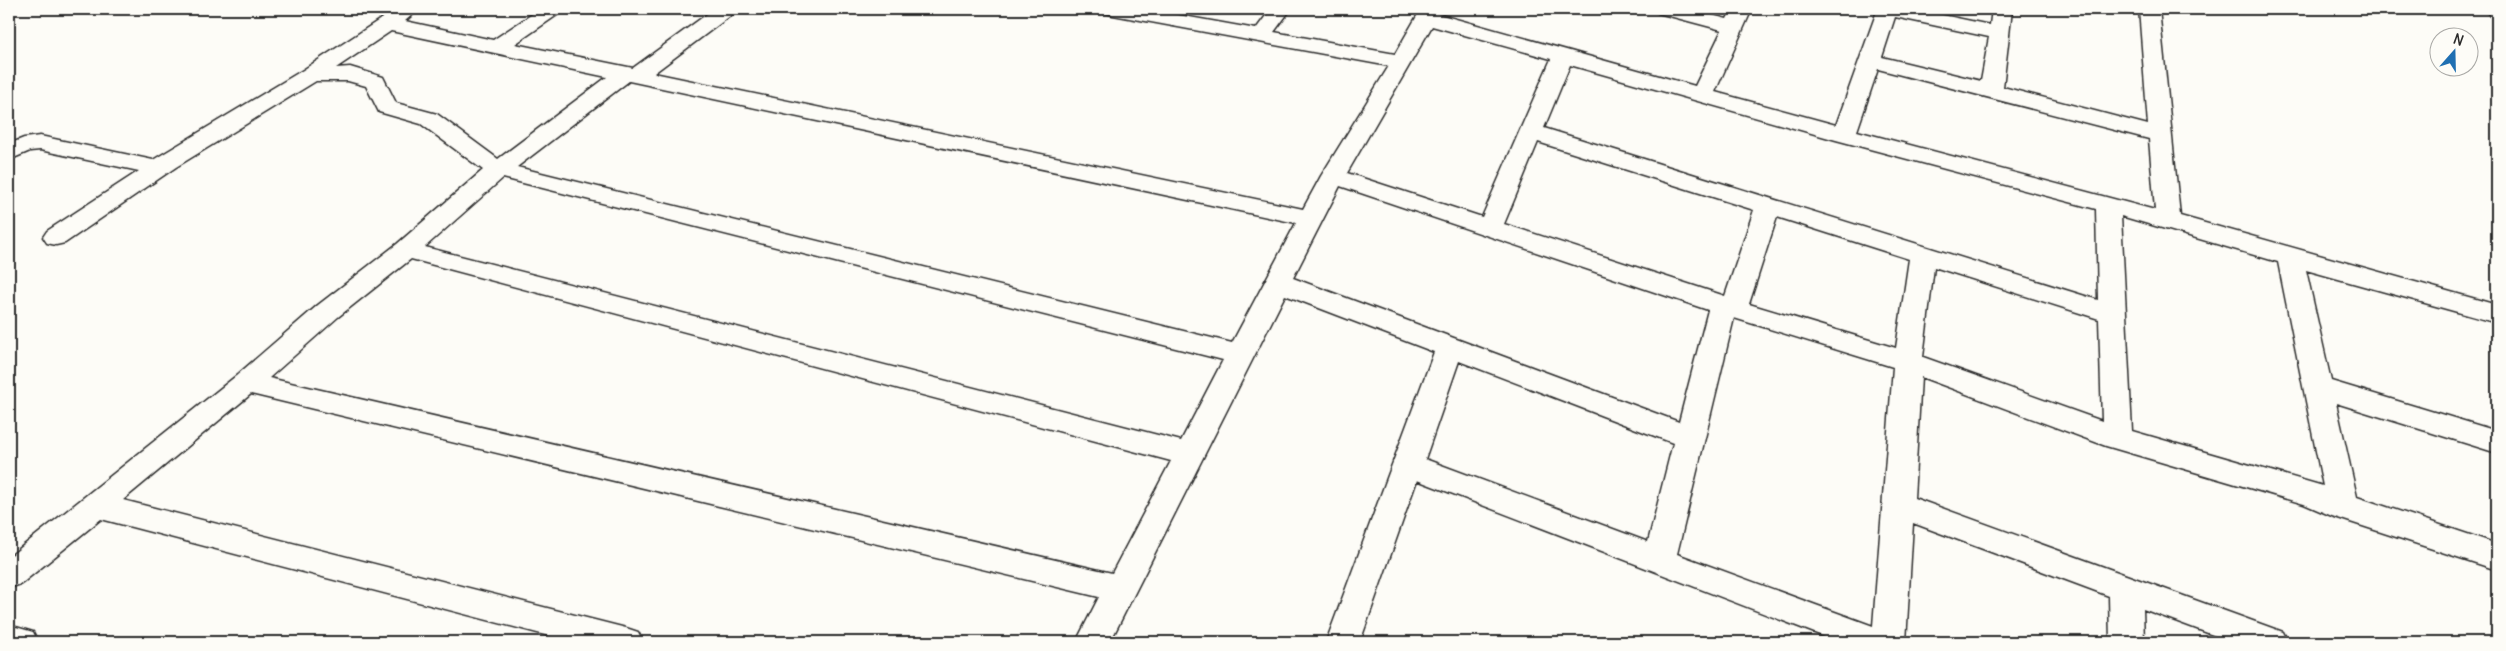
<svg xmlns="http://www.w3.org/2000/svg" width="2506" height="651" viewBox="0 0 2506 651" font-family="Delius,sans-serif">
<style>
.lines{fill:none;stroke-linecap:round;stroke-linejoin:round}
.street-casing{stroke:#2b2b2b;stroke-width:3}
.street{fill:#fdfcf7;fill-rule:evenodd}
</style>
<rect width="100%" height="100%" fill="#fdfcf7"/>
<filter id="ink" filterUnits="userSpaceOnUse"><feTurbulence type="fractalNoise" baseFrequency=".02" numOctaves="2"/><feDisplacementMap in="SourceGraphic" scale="10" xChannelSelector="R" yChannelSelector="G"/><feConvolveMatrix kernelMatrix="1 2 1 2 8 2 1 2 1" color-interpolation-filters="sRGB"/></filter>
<g filter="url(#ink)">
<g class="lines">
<g class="street-casing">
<g id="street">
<path d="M396,9h23l-14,12 88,19 47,-31h23l-3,4 -45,31 118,24 81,-59h23l-3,4 -80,60 649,136 18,-33 68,-110 -276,-51 -7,-2 -3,-4h42l111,20 15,-20h20l-17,23 121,22 26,-45h20l-3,5 257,72 27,-56 -64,-17 -3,-4h33l39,10 5,-10h20l-37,83 121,33 41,-114 -1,-2h38l76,16 2,-16h20l-9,78 145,38 -9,-116h20l21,207 317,89v18l-191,-53 25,111 166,50v22l-161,-50 21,94 140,47v26l-165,-54 -28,-12 -198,-58 -185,-69 -7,121 369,134 5,10h-56l-89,-33 1,33h-34l-1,-46 -196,-73 -7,119h-68l-421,-162 -57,162h-34l108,-290 -149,-57 -175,347h-34l23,-45 -848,-203 -128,106 503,128 12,4 5,10h-71l-471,-123 -80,65 -12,4v-31l227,-181 82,-71 79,-61 86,-74 -62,-46 -42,-12 -13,-26 -18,-5h-32l-140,86 -111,76 -9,2 -9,-2 -4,-6 4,-6 92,-60 -99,-21 -10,1 -21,9v-16l15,-6 16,-2 113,24 150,-90zM1895,17l94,20 -8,44 -99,-24zM1432,26l119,33 -69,158 -135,-44zM391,31l216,46 -109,82 -61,-45 -41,-11 -13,-26 -33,-10 -14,1zM1570,65l266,75 260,69 2,91 -554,-172zM1878,69l271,70 6,71 -298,-79zM629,81l667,142 -64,120 -715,-176zM1538,142l216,68 -29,86 -221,-72zM503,178l720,182 -42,81 -756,-194zM1340,186l368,124 -29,112 -386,-144zM2121,216l157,46 45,224 -191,-55zM1777,217l132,42 -13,89 -147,-44zM411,259l760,202 -59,112 -843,-195 69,-61zM1934,267l165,52 3,102 -179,-64zM1734,318l159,49 -20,259 -196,-72zM1459,361l214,82 -25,99 -223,-83z"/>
<polygon points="2485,9 2497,9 2497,18 2490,16"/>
<polygon points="9,625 33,632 38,642 9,642"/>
</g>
</g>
<use href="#street" class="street"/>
</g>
</g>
<rect width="2506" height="651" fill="none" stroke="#fdfcf7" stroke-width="30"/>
<rect x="15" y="15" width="2476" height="621" fill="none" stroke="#2b2b2b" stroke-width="2" filter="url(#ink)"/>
<g transform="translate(2454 52) rotate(20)"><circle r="24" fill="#fdfcf7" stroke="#a9a8a5"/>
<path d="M0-4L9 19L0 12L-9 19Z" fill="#1f6fb2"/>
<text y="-8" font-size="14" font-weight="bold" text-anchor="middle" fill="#2b2b2b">N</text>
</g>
</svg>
